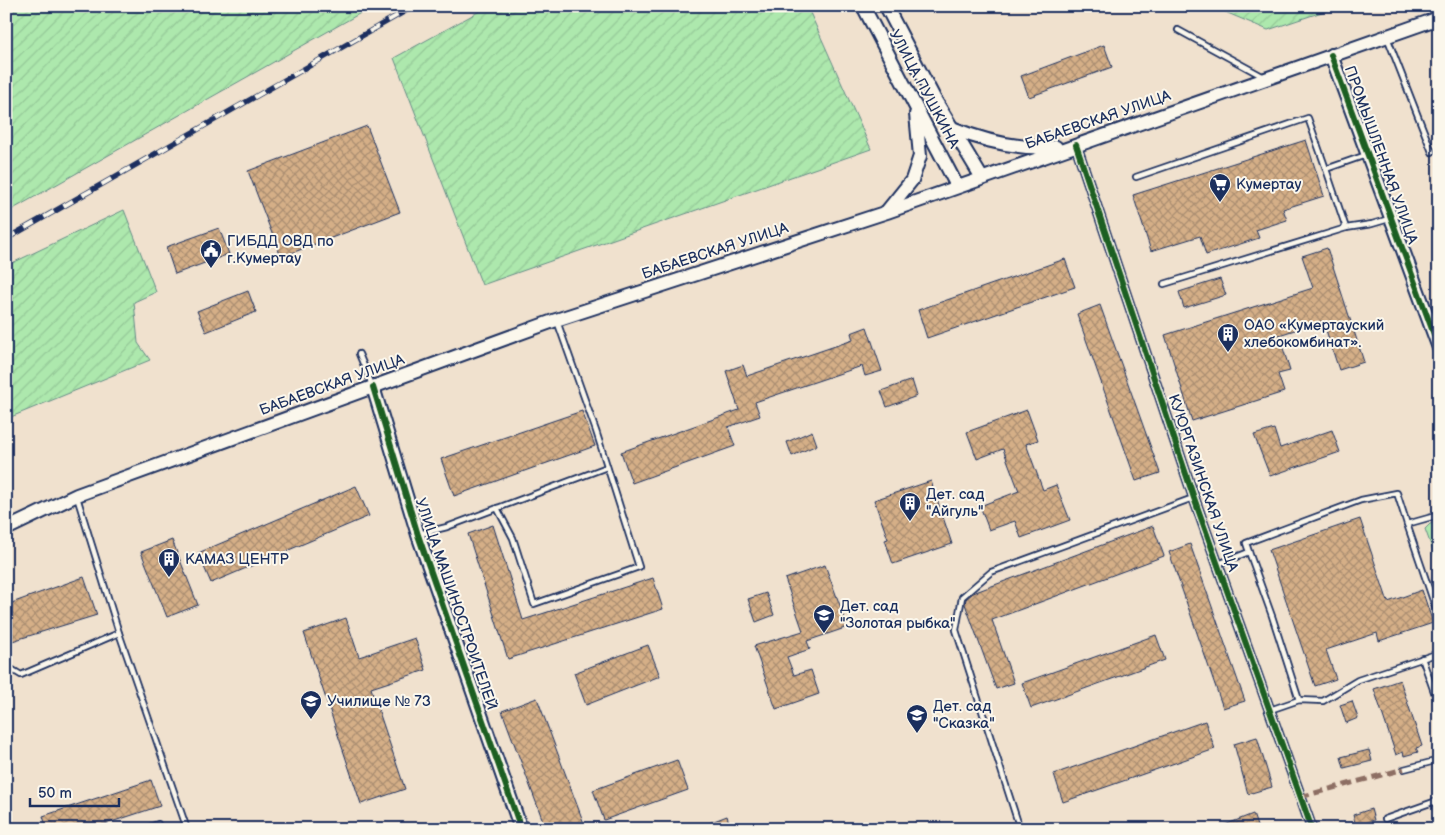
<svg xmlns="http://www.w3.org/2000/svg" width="1445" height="835" viewBox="0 0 1445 835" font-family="'Balsamiq Sans',sans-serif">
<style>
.grass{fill:#ade8ad;stroke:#648c86}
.garden{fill:url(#garden-furrows);stroke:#648c86}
.building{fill:url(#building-cross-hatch);stroke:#1b2f5e}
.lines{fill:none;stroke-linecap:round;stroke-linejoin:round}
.lane-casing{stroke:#1b2f5e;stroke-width:8}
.street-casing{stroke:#1b2f5e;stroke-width:12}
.secondary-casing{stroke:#1b2f5e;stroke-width:16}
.lane{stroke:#fbf7ec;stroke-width:4.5}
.street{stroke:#fbf7ec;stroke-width:9}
.secondary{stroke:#fbf7ec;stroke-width:12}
.rail-casing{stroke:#1b2f5e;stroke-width:5.5}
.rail{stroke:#fbf7ec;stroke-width:4;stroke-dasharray:11;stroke-linecap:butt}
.quiet{stroke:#8d6e63;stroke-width:5;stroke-dasharray:10 5;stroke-linecap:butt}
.cycleway-casing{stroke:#fbf7ec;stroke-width:9}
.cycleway{stroke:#1b5e20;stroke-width:6}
.labels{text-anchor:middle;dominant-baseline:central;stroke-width:4;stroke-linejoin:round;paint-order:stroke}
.street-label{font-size:15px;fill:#1b2f5e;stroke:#fbf7ec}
.poi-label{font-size:15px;fill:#1b2f5e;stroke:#fbf7ec;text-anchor:start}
</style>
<defs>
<pattern id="garden-furrows" width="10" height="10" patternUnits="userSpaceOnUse" patternTransform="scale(1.25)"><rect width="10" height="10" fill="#ade8ad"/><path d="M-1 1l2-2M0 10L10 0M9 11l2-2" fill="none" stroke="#94c797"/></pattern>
<pattern id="building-cross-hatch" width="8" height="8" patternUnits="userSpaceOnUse" patternTransform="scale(1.25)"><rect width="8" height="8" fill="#d5af87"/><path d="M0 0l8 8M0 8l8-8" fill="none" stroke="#ac8f72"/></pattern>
</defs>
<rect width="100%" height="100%" fill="#f0e1ce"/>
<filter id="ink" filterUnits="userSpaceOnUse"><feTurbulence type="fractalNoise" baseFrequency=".02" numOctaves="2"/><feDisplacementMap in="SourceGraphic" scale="10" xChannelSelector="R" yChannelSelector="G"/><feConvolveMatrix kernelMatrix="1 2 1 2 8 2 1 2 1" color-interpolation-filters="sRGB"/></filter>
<g filter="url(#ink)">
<polygon class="grass" points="1439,521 1439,567 1425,529 1430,524"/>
<g class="garden">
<polygon points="6,6 373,6 6,213"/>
<polygon points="489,6 807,6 871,149 482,285 394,58"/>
<polygon points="1211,6 1340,6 1268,30"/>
<polygon points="124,210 156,292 134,302 138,343 150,360 6,419 6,266"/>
</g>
<g class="building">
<polygon points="1104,45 1112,67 1029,97 1021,76"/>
<polygon points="367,126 400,212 281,257 248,171"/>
<polygon points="1306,140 1324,196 1283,209 1287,220 1256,230 1259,238 1206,255 1200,236 1151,251 1133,195"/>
<polygon points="219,228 229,254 175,274 166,247"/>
<polygon points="1327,248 1364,362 1339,370 1323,321 1279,335 1290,371 1278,374 1284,392 1192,421 1165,335 1313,288 1302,256"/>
<polygon points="1065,259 1075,287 927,338 918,310"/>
<polygon points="1220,279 1226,295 1184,308 1179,292"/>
<polygon points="248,291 256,312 206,332 197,311"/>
<polygon points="1100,305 1160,473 1136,481 1077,314"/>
<polygon points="867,327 882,371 865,376 862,366 755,402 760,416 728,427 735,446 632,483 621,452 739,410 726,371 743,365 747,376 853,340 851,333"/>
<polygon points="912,380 917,396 887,407 881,391"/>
<polygon points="1027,410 1038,440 1026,444 1043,490 1056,485 1070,520 1021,538 1015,521 989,530 980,506 1019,491 1003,449 977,459 967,432"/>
<polygon points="582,411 595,446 454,496 441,459"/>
<polygon points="1274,429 1280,448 1332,430 1340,452 1270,476 1254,435"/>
<polygon points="812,431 817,445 792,456 787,442"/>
<polygon points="931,481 952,544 893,564 885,540 888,539 874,500"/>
<polygon points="356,486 369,516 211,583 198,553"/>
<polygon points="1360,519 1388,602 1422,590 1433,623 1379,641 1377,633 1326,650 1336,679 1315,686 1269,550"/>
<polygon points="493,525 523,620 653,578 663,609 508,659 468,534"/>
<polygon points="1153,526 1164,556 992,620 1014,683 996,689 965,604 966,599 973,593"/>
<polygon points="172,540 198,605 167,617 141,552"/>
<polygon points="1190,544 1245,701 1223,708 1169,552"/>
<polygon points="825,565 848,627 807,641 810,649 787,657 794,675 811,670 819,694 776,709 754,646 803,631 785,579"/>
<polygon points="84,577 97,615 9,642 6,634 6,605"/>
<polygon points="766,593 774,615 756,622 748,599"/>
<polygon points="346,618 359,657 415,638 426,670 371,688 405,789 361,804 304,633"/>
<polygon points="1156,635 1165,660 1031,708 1022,683"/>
<polygon points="648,645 660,676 586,705 574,673"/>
<polygon points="1400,680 1422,746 1416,748 1418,752 1404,756 1403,752 1396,755 1374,689"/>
<polygon points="537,698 586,829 546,829 502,711"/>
<polygon points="1352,701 1358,718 1346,723 1340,705"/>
<polygon points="1205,721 1215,749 1063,802 1054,774"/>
<polygon points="1257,737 1272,787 1248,794 1234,744"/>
<polygon points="1369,750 1372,761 1344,768 1341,757"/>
<polygon points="677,760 688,790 604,820 593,790"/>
<polygon points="151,780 160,806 90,829 47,829 43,816"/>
<polygon points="1371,809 1374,820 1356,826 1353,815"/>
<polygon points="1253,814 1258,829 1217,829 1217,828"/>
<polygon points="727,816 731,829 697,829 696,828"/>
</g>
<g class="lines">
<g class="lane-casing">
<g id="lane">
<polyline points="1178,30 1264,77"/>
<polyline points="1387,37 1432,152"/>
<polyline points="1136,177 1308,118 1326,169 1366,155"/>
<polyline points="1346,228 1372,224 1389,219"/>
<polyline points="1164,284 1346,228 1326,169"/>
<polyline points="359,354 372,385"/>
<polyline points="77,497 119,633 187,829"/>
<polyline points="497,508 513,538 534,604 639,567 596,431 557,321"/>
<polyline points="1407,524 1439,618"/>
<polyline points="419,534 447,527 607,467"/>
<polyline points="1249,552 1272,616 1299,700"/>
<polyline points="1218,564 1249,552 1246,543 1361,500 1397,493 1407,524 1439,515"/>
<polyline points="1422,658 1439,706"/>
<polyline points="6,666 21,675 119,633"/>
<polyline points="1270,710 1299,700 1323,701 1358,680 1439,653"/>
<polyline points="1404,769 1439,760"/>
<polyline points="1385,819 1439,800"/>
<polyline points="144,829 158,824"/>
<polyline points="1020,829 956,630 962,597 991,572 1193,498"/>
</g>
</g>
<g class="street-casing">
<polyline id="street" points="1076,145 1194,498 1312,829"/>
</g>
<g class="secondary-casing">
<g id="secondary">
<polyline points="863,6 957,186"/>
<polyline points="886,6 934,98 982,178"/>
<polyline points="1331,55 1439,348"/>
<path d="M952,128c34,14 67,22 104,19"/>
<polyline points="887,211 912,180 920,156 916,114"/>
<polyline points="373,387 418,535 521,829"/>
<polyline points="6,529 77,495 556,320 887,212 1439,18"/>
</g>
</g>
<use href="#lane" class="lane"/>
<use href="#street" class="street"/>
<use href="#secondary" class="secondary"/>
<g class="rail-casing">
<polyline id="rail" points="6,239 414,6"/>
</g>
<use href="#rail" class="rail"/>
<polyline class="quiet" points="1300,797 1404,769"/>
<g class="cycleway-casing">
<g id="cycleway">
<polyline points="1331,55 1439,348"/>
<polyline points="1076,145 1194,498 1312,829"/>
<polyline points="373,387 418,535 521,829"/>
</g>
</g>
<use href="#cycleway" class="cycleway"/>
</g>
</g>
<defs>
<g id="supermarket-pin" transform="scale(1.125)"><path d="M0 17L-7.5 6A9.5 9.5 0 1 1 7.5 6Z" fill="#1b2f5e" stroke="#fbf7ec"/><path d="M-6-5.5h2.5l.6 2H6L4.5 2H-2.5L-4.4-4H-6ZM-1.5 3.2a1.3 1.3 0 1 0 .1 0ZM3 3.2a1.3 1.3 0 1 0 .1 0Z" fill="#fff"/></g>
<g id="civic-pin" transform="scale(1.125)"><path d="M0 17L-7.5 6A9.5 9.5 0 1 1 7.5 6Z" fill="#1b2f5e" stroke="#fbf7ec"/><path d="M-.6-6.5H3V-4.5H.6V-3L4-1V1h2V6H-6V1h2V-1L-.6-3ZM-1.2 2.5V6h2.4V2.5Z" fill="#fff"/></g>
<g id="building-pin" transform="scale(1.125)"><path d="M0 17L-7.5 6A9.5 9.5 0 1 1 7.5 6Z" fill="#1b2f5e" stroke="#fbf7ec"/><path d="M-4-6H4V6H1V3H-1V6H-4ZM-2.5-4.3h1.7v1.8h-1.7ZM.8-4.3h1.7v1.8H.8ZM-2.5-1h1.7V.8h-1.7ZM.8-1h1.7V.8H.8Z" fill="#fff"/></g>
<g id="school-pin" transform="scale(1.125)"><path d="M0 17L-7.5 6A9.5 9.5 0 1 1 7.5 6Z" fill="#1b2f5e" stroke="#fbf7ec"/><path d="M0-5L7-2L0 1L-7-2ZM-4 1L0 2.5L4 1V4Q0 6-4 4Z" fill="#fff"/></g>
<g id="university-pin" transform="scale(1.125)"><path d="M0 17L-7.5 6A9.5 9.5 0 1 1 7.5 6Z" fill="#1b2f5e" stroke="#fbf7ec"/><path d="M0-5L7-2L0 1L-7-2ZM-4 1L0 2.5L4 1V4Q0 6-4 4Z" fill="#fff"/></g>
</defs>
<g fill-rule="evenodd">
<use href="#supermarket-pin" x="1220" y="184"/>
<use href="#civic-pin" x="211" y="250"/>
<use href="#building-pin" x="1228" y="334"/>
<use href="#building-pin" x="910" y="503"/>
<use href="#building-pin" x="169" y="559"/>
<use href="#school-pin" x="824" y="615"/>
<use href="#university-pin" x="311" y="701"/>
<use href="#school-pin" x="917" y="715"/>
</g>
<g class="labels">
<g class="street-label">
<text transform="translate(924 89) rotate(62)">УЛИЦА ПУШКИНА</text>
<text transform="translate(1098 120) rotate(-19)">БАБАЕВСКАЯ УЛИЦА</text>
<text transform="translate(1381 155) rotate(70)">ПРОМЫШЛЕННАЯ УЛИЦА</text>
<text transform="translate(715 251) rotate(-18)">БАБАЕВСКАЯ УЛИЦА</text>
<text transform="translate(332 385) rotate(-20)">БАБАЕВСКАЯ УЛИЦА</text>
<text transform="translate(1203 483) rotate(71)">КУЮРГАЗИНСКАЯ УЛИЦА</text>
<text transform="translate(456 604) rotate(71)">УЛИЦА МАШИНОСТРОИТЕЛЕЙ</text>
</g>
<g class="poi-label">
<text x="1236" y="184">Кумертау</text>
<text x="227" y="241">ГИБДД ОВД по<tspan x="227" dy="17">г.Кумертау</tspan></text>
<text x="1244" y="325">ОАО «Кумертауский<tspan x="1244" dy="17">хлебокомбинат».</tspan></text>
<text x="926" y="494">Дет. сад<tspan x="926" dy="17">"Айгуль"</tspan></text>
<text x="185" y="559">КАМАЗ ЦЕНТР</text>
<text x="840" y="606">Дет. сад<tspan x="840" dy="17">"Золотая рыбка"</tspan></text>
<text x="327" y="701">Училище № 73</text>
<text x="933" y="706">Дет. сад<tspan x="933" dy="17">"Сказка"</tspan></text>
</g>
</g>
<rect width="1445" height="835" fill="none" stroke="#fbf7ec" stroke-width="25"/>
<rect x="12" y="12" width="1420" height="810" fill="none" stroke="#1b2f5e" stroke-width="2" filter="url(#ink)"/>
<path d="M30 798v8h89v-8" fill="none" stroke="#1b2f5e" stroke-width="2.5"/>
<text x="38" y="798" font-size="15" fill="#1b2f5e" stroke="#fbf7ec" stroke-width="4" paint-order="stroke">50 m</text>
</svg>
